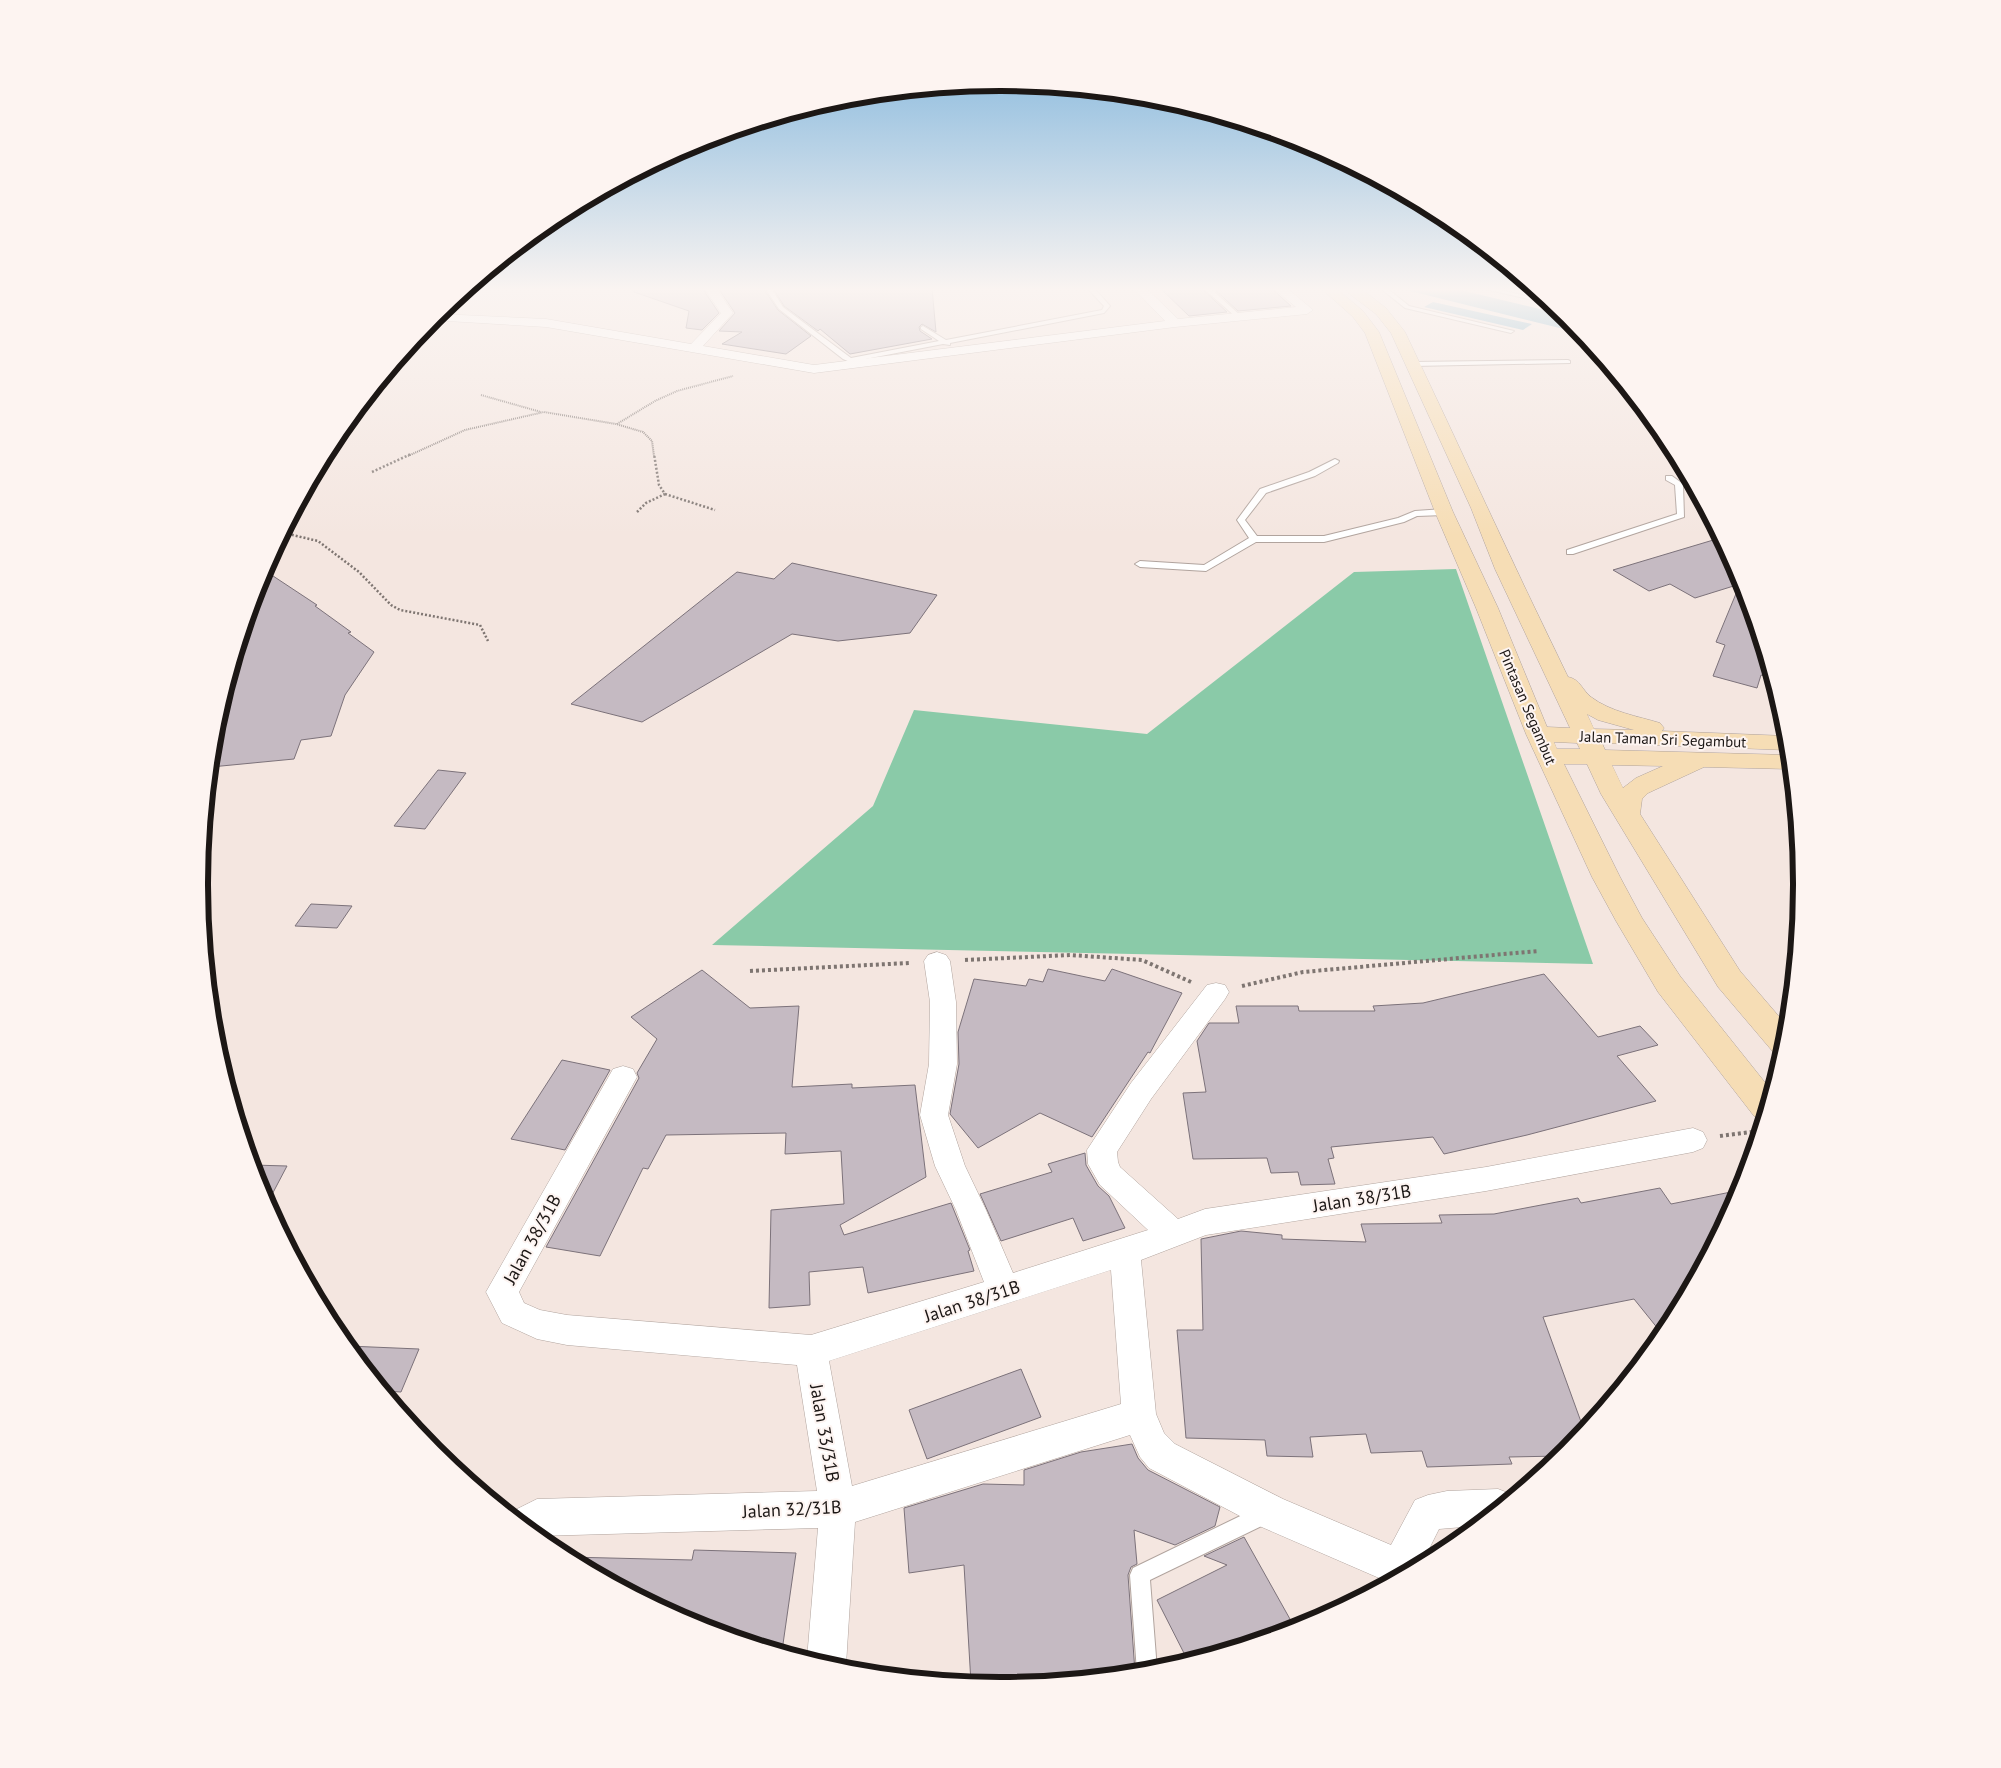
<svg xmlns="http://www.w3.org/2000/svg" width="2001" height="1768" viewBox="0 0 2001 1768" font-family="'PT Sans',sans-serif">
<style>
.forest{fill:#8acaa8}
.water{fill:#62a6c5}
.building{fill:#c5bac2;stroke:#7c727a}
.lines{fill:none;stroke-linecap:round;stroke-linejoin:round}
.lane-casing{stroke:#b1a49e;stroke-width:2}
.street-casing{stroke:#b1a49e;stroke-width:1}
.secondary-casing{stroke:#b1a49e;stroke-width:1}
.path-far2{stroke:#7e7571;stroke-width:2;stroke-dasharray:1 1;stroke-linecap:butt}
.path-far1{stroke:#7e7571;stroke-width:2.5;stroke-dasharray:2 2;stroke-linecap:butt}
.path{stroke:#7e7571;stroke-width:4;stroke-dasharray:3 3;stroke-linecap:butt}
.lane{fill:#fff;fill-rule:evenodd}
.street{fill:#fff;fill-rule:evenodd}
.secondary{fill:#f6ddb5;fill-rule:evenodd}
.labels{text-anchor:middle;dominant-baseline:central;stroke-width:4;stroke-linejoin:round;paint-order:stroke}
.street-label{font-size:15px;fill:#1c1715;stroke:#fdf4f1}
.near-street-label{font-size:18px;fill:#1c1715;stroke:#fdf4f1}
.rim{fill:none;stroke:#1c1715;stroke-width:6}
</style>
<rect width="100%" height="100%" fill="#f4e6e0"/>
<polygon class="forest" points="1456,569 1593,964 712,945 873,806 914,710 1147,734 1354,572"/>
<g class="water">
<polygon points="1398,288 1452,288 1565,315 1580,333"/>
<polygon points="1433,302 1532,324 1523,330 1424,307"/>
</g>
<g class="building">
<polygon points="635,288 702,288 719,313 702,330 686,328 689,311 634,292"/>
<polygon points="718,288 763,288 778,310 811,336 786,354 722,344 742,332 719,331 735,313"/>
<polygon points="773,288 932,288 936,332 922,324 919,327 920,331 932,339 850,354 820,329 818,331 784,306"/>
<polygon points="1160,288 1201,288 1227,312 1189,316"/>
<polygon points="1213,288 1271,288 1291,306 1238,311"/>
<polygon points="1720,538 1741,578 1772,678 1761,675 1757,688 1713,676 1725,645 1716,642 1740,584 1695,598 1670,584 1649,591 1613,570"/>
<polygon points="792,563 937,595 910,633 838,641 792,634 642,722 571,704 737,572 774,579"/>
<polygon points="264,570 317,605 315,606 351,632 348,633 374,652 345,695 331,736 301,740 294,759 211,767 214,727"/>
<polygon points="438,770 466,773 425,829 394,826"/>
<polygon points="311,904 352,906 337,928 295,926"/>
<polygon points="1048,969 1105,981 1112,969 1182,993 1150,1053 1148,1052 1092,1137 1040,1113 978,1148 950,1114 959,1064 958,1032 974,979 1026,986 1029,979 1043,982"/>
<polygon points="702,970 750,1008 799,1006 792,1087 852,1084 852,1088 915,1085 926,1177 840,1225 844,1235 951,1203 970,1250 968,1251 974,1271 868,1293 863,1267 809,1272 810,1305 769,1308 771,1210 844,1204 841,1151 785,1154 786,1133 666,1135 648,1169 643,1168 600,1256 546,1247 639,1078 637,1073 657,1039 631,1017"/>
<polygon points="1544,974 1598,1037 1640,1026 1658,1045 1617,1056 1656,1101 1527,1135 1444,1154 1433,1137 1331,1147 1334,1158 1328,1159 1335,1184 1301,1185 1298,1172 1271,1173 1267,1158 1193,1159 1183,1093 1206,1092 1197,1041 1209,1023 1239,1023 1236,1006 1298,1006 1299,1011 1375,1011 1373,1006 1423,1003"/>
<polygon points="562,1060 610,1070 565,1150 511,1139"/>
<polygon points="1085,1153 1086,1165 1098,1186 1109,1196 1125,1228 1083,1241 1073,1218 1001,1241 980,1194 1052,1172 1048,1164"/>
<polygon points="252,1165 287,1166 267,1204 260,1190"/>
<polygon points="1660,1188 1671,1204 1741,1190 1663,1335 1634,1299 1543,1317 1584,1430 1561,1456 1509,1457 1512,1464 1427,1467 1422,1451 1371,1453 1366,1434 1310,1437 1313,1457 1267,1456 1265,1440 1186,1438 1177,1330 1203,1330 1201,1239 1241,1231 1282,1235 1282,1239 1366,1242 1361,1224 1442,1223 1439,1215 1494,1214 1578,1198 1581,1203"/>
<polygon points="348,1346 419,1349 401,1392 385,1391"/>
<polygon points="1021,1369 1041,1417 927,1459 909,1410"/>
<polygon points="1132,1444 1138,1458 1148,1470 1220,1507 1215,1526 1175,1545 1134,1530 1137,1564 1131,1567 1128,1575 1135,1672 1000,1686 971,1683 964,1565 909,1573 904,1508 983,1484 1024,1485 1024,1470 1081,1452"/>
<polygon points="1244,1537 1295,1628 1188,1661 1157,1600 1227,1565 1204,1556"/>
<polygon points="694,1550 796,1553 782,1651 694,1624 568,1557 692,1560"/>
</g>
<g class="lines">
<g class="lane-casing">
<g id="lane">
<polygon points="765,288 771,288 783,307 851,358 939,341 921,329 921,327 923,326 946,340 1102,310 1104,306 1087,288 1094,288 1110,306 1104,313 950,343 950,345 943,344 850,362 843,359 779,309"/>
<polygon points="1203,288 1210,288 1241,316 1241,318 1237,318"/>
<polygon points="1380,288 1387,288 1409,306 1514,331 1511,333 1405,308"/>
<polygon points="1480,288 1492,288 1547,301 1551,304"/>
<polygon points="1568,360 1570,361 1570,363 1413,366 1410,364 1413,362"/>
<polygon points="1335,459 1339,461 1338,463 1315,476 1266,493 1245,520 1257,536 1324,536 1398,518 1415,511 1444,509 1448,512 1444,515 1417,516 1404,522 1324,542 1256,542 1206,571 1140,567 1135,564 1140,561 1204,565 1249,538 1237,520 1260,489 1309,472"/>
<polygon points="1666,476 1672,476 1683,484 1684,517 1573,554 1567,554 1567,550 1677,514 1675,485 1666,480"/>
<polygon points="1265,1504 1272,1507 1275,1514 1272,1521 1150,1580 1157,1670 1137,1672 1130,1575 1133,1568"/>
</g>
</g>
<g class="street-casing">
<g id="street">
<polygon points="704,288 716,288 733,313 703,346 814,365 1165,321 1133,288 1146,288 1178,319 1296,307 1273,288 1287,288 1313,310 1307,314 1175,327 814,373 546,327 431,320 438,314 546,319 691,344 721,313"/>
<path d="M937,952l9,3 4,6 6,41 1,62 -9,51 17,51 21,44 27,63 135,-43 -48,-45 -12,-21 -1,-14 44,-67 76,-98 9,-2 9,2 4,7 -4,7 -74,100 -34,53 1,10 2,5 58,52 27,-10 281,-42 207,-39 10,4 4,8 -4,8 -10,4 -207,39 -280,44 -65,25 15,154 8,19 11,11 108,55 108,46 24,-45 13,-5 19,-4 51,-2 13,5 1,2 -37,30 -36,3 -17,34 -36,18 -129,-56 -108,-57 -9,-11 -10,-22 -275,87 -9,143 -2,5 -37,-11 11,-131 -280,8 -29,-23 28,-14 280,-8 -20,-126 -230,-20 -30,-6 -35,-16 -16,-31 127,-223 10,-3 10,3 4,8 -118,215 5,11 16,7 27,5 244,20 173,-53 -28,-72 -21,-44 -15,-51 9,-51 1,-62 -6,-41 4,-6zM1111,1270l10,134 -269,82 -23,-125z"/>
</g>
</g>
<g class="secondary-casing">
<path id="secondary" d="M1321,288h15l27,23 16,21 74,180 45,96 49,119 23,1 -75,-159 -24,-61 -80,-175 -15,-19 -29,-22 -1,-4h14l26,20 19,24c55,115 107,231 163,345 12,2 14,13 23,20 20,15 46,19 69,26l4,5 -2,3 125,5 1,14 -186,-7 3,7 184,5 1,14 -86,-2 -56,26 -6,6 -2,15 100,157 48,56 -6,29 -8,-3 -56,-66 -117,-193 -14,-30h-23l56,113 22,41 38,58 91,114 -8,29 -9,-3 -96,-124 -42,-71 -24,-44 -66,-143 -50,-126 -41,-96 -70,-179 -12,-16zM1587,714l11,6 36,10 -40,-1zM1554,742l23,1 3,6h-23zM1612,765l51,1 -27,12 -13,10z"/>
</g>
<g class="path-far2">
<polyline points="481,395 541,412"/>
<polyline points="617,424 655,401 677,391 733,376"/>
<polyline points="408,456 465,430 544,412 616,424 643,432 652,441 654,456"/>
</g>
<g class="path-far1">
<polyline points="372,472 411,454"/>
<polyline points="665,494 715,510"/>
<polyline points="637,512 646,503 665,494 659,485 654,454"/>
<polyline points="284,533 318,541 359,572 391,605 400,610 480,625 488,641"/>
</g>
<g class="path">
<polyline points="965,960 1070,955 1142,960 1191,982"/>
<polyline points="750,971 909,963"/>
<polyline points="1242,986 1303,972 1538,951"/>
<polyline points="1720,1136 1751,1132"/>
</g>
<use href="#lane" class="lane"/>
<use href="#street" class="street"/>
<use href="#secondary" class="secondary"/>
</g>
<linearGradient id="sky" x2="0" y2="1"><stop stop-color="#72aeda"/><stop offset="0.54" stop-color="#faf4f1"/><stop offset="1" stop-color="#faf4f1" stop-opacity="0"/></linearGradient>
<rect width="2001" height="536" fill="url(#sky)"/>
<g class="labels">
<g class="street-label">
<text transform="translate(1528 707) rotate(67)">Pintasan Segambut</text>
<text transform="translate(1663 739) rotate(2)">Jalan Taman Sri Segambut</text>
</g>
<g class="near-street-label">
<text transform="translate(1362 1198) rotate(-9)">Jalan 38/31B</text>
<text transform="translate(532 1239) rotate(-61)">Jalan 38/31B</text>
<text transform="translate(972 1301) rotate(-18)">Jalan 38/31B</text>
<text transform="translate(825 1433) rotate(80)">Jalan 33/31B</text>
<text transform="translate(792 1509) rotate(-3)">Jalan 32/31B</text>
</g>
</g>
<path d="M0 0H2001V1768H0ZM1000 91H1001A792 792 0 0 1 1793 883V885A792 792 0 0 1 1001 1677H1000A792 792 0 0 1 208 885V883A792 792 0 0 1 1000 91Z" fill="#fdf4f1" fill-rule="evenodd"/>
<path class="rim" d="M1000 91H1001A792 792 0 0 1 1793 883V885A792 792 0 0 1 1001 1677H1000A792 792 0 0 1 208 885V883A792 792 0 0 1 1000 91Z"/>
</svg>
